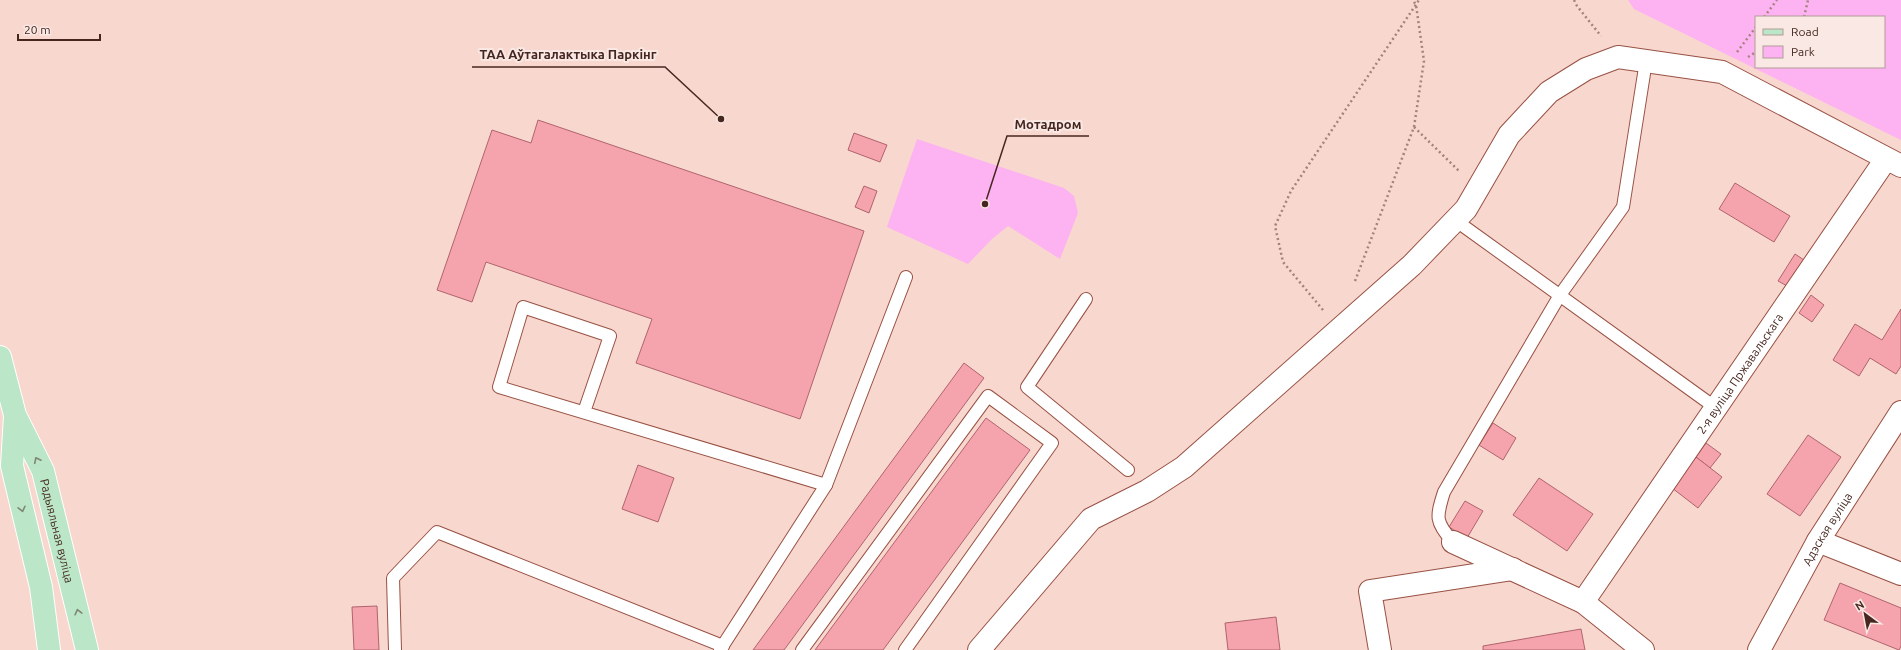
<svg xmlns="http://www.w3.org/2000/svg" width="1901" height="650" viewBox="0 0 1901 650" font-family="Ubuntu,sans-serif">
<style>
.green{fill:#fdb2f1;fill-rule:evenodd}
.building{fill:#f5a3ac;stroke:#b0646e}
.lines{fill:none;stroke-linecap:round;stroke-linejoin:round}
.lane-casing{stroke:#985143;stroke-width:14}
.street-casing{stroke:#985143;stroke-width:24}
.primary-casing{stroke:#fff;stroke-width:24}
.path{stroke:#a3837c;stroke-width:2.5;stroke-dasharray:2 3;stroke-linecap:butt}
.lane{stroke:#fff;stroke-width:12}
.street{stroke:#fff;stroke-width:22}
.primary{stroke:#bbe6c7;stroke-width:22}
.oneway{stroke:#808674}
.labels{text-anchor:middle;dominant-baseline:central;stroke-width:4;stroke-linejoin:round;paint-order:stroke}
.street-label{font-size:12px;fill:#462720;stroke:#f9e8e4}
.leader{fill:none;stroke:#462720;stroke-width:1.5}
.callout-dot{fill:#462720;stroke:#f9e8e4;stroke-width:1.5}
.callout-label{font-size:13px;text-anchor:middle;font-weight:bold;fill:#462720;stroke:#f9e8e4;stroke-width:4;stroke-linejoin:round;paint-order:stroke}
</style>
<rect width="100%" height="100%" fill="#f8d7cf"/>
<g class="green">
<path d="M1628,0h273v140l-267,-131zM1756,17h128v50h-128z"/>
<polygon points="917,139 1064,188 1074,196 1078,213 1060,259 1008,226 992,239 968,264 887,227"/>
</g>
<g class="building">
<polygon points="538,120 864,231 800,419 636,363 652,319 486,262 472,302 437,290 492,130 531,143"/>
<polygon points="854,133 887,145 880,162 848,150"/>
<polygon points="1735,183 1790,216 1774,242 1719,209"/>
<polygon points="864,186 877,191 869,213 855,207"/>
<polygon points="1795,254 1807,262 1791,288 1778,281"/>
<polygon points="1811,295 1824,305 1812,322 1799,313"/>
<polygon points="1901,309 1901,366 1896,374 1870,358 1859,376 1833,360 1855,324 1882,340"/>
<polygon points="964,363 984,378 784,650 753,650"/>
<polygon points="986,418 1030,450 883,650 815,650"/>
<polygon points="1493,423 1516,438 1503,460 1479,445"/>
<polygon points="1808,435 1841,457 1800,516 1767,494"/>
<polygon points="1706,443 1721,454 1710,468 1696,457"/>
<polygon points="1696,457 1722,477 1698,508 1672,488"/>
<polygon points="638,465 674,478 658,522 622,509"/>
<polygon points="1539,478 1593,514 1567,551 1513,515"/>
<polygon points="1465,501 1483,511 1467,538 1449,527"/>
<polygon points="1840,583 1901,608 1901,646 1899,650 1824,620"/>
<polygon points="377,606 379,650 354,650 352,607"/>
<polygon points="1276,617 1280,650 1228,650 1225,623"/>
<polygon points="1581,629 1585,650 1483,650 1483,646"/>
</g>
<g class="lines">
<g class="lane-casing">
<g id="lane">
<polyline points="1455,220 1716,408"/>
<polyline points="1086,299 1027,387 1128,470"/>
<polyline points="584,412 610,336 523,307 499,387 826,485"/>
<path d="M1453,542c-18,-20 -17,-25 -9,-50l116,-197 63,-88 23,-146"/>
<polyline points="395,650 393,578 437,532 723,646"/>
<polyline points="720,650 826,485 906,277"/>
<polyline points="802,650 988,396 1052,443 905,650"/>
</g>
</g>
<g class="street-casing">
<g id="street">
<polyline points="1818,541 1901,574"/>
<polyline points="1453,542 1583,602 1643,650"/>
<path id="s1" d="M1583,602l303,-443"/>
<polyline points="979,650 1091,519 1147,491 1184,467 1412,265 1466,209 1509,135 1549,92 1586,69 1618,57 1722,72 1901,166"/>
<polyline points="1380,650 1370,591 1513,569"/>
<path id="s2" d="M1759,650l59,-109 83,-129"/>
</g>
</g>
<g class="primary-casing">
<g id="primary">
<path id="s3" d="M0,357l15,58 28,56 44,179"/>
<polyline points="15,416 12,466 41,587 49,650"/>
</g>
</g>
<g class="path">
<polyline points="1574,0 1577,6 1601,36"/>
<polyline points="1764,17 1777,0"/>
<polyline points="1804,17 1808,0"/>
<polyline points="1737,52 1756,27"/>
<polyline points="1748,57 1756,52"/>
<polyline points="1414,127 1460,172"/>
<polyline points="1355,281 1414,127 1424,61 1416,5 1413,0"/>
<polyline points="1323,310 1283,262 1275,226 1291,191 1419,0"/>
</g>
<use href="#lane" class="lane"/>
<use href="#street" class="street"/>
<use href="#primary" class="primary"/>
</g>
<defs><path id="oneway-chevron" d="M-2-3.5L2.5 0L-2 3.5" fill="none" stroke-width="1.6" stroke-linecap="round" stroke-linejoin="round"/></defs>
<g class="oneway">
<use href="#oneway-chevron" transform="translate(37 460) rotate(-116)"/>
<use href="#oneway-chevron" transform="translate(22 509) rotate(77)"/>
<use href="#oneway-chevron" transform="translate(78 612) rotate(-104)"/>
</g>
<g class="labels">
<g class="street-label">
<text stroke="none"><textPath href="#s1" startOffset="277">2-я вуліца Пржавальскага</textPath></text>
<text stroke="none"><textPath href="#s2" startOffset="139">Адэская вуліца</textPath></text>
<text stroke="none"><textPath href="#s3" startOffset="184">Радыяльная вуліца</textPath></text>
</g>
</g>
<path class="leader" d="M721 119L665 67H472M985 204L1007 136H1089"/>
<g class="callout-dot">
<circle cx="721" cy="119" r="4"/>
<circle cx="985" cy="204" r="4"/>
</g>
<g class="callout-label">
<text x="568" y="59">ТАА Аўтагалактыка Паркінг</text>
<text x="1048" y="129">Мотадром</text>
</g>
<rect x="1755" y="16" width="130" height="52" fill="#f9e8e4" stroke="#b19b96"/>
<rect x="1763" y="29" width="20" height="6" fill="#bbe6c7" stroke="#b19b96"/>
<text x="1791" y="36" font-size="12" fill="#462720">Road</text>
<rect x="1763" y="46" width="20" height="12" fill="#fdb2f1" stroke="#b19b96"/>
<text x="1791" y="56" font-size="12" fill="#462720">Park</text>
<g transform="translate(1865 614) rotate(328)" stroke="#f9e8e4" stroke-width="3" paint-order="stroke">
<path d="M0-3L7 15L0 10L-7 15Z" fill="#462720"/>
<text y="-6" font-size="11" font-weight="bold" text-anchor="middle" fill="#462720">N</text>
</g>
<path d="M18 34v6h82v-6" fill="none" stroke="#462720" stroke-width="2"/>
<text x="24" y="34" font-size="12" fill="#462720" stroke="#f9e8e4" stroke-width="3" paint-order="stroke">20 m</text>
</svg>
